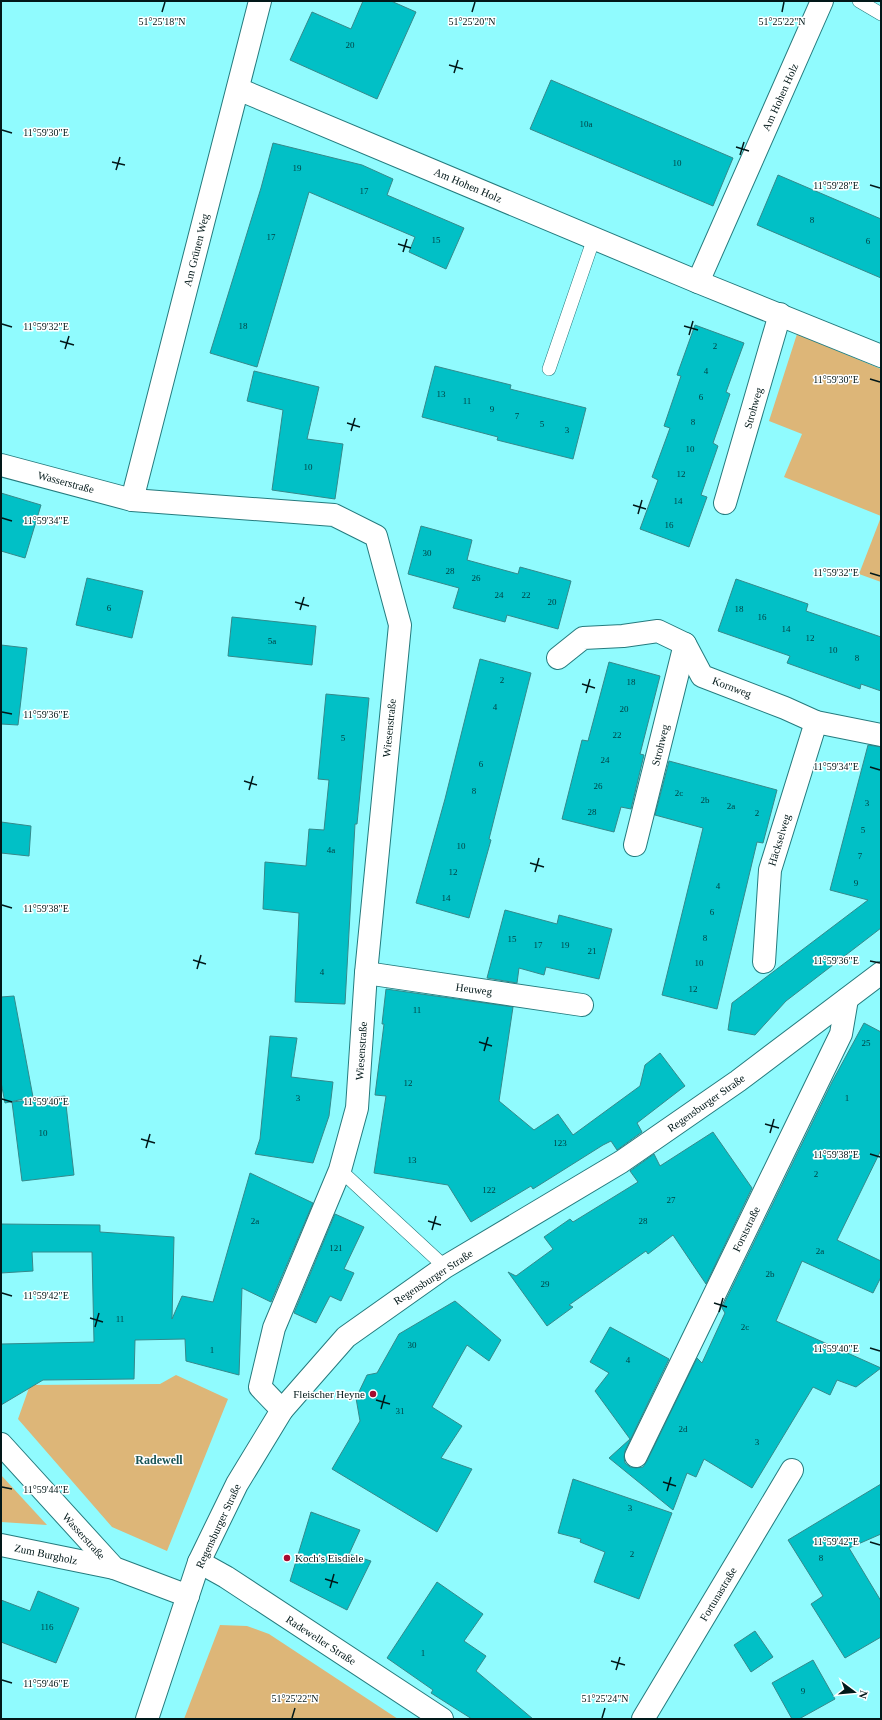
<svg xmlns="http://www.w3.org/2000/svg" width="882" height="1720" viewBox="0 0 882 1720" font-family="Georgia,serif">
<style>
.green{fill:#ddb678}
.building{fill:#01c0c6;stroke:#35898b}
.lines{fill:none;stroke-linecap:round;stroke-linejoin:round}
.lane-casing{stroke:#257b7e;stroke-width:14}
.street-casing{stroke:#257b7e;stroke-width:24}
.secondary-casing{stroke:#257b7e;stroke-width:24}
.lane{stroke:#fff;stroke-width:13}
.street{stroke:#fff;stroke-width:22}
.secondary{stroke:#fff;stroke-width:22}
.ticks{fill:none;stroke:#021819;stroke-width:1.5}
.poi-dot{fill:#a60b2f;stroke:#fff;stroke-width:1.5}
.labels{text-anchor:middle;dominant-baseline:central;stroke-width:3;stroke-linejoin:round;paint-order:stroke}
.number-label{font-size:9px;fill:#024244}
.street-label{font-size:11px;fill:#021819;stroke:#fff}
.poi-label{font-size:11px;fill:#021819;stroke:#fff;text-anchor:end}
.neighbourhood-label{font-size:12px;font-weight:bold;fill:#175355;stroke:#fff}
.ticks-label{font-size:10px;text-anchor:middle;fill:#021819;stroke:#fff;stroke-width:3;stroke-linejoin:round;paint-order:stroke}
</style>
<rect width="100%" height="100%" fill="#90fbfe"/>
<g class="green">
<polygon points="797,334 881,369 881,516 784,477 802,434 769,421"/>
<polygon points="881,517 881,582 859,574"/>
<polygon points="176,1375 228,1399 167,1551 112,1527 18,1419 30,1385 160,1384"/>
<polygon points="1,1475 47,1525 1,1522"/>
<polygon points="220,1625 247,1626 269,1634 398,1719 184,1719"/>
</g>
<g class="building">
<polygon points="363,1 391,1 416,12 377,99 290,60 312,12 351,29"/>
<polygon points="551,80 733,158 713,206 530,129"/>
<polygon points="273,143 362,165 393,179 387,195 464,228 446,269 409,252 415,237 309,192 257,367 210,353 261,188"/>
<polygon points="778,175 881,219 881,278 757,225"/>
<polygon points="695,325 744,343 726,392 730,394 713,443 718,446 701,495 707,497 689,547 640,529 658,480 652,477 670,428 664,426 681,376 677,375"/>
<polygon points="435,366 511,385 510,389 586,408 573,459 497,440 498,437 422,417"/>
<polygon points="254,371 319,387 307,439 343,444 335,499 272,490 283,410 247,401"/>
<polygon points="1,493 41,505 25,558 1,551"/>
<polygon points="421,526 472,540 467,560 518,574 520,567 571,581 558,629 507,615 505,622 453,608 459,588 408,574"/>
<polygon points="87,578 143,591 132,638 76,625"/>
<polygon points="736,579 808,604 806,611 881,637 881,691 861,684 860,689 787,663 790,656 718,631"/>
<polygon points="232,617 316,626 312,665 228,656"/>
<polygon points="1,645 27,648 18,725 1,724"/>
<polygon points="480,659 531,673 489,839 491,840 469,918 416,903 445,799"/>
<polygon points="609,662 660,676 640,754 644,755 631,809 621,807 614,832 562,819 582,740 588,741"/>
<polygon points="326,694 369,698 357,824 355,824 345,1004 295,1002 299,913 263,909 265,862 306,866 309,829 324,830 329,780 318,779"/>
<polygon points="868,745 881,747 881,928 786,1001 755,1035 728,1030 732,1003 868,900 830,890"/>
<polygon points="669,761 777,790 763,843 757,842 717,1009 662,995 703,828 655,815"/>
<polygon points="1,822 31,826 29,856 1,853"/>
<polygon points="505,910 557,924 559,915 612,929 599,979 546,967 544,975 519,968 517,983 487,978"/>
<polygon points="386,989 513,1007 499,1101 534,1130 558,1114 573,1135 640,1086 645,1065 660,1053 685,1086 637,1123 642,1132 617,1150 611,1141 603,1145 533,1189 531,1186 471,1222 448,1185 374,1173 386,1096 375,1095 384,1024 382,1024"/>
<polygon points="14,996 33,1097 5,1103 1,1082 1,997"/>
<polygon points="864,1023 881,1032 881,1150 837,1240 881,1261 881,1277 873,1293 802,1261 776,1321 881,1368 856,1387 837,1380 830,1395 813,1387 752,1488 704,1459 696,1477 687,1473 673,1510 609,1458 630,1439 595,1391 609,1373 590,1362 610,1327 669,1359 625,1451 624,1457 625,1463 630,1467 636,1468 643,1467 647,1461 697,1358 702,1363 725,1313 722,1308 832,1082"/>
<polygon points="270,1036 297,1038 291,1077 333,1082 329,1116 313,1163 255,1154 260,1139"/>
<polygon points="65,1096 74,1175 22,1181 12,1102"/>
<polygon points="713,1132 752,1188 706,1284 673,1235 648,1254 646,1251 569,1305 573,1307 547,1326 508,1272 516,1276 553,1249 544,1237 570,1219 573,1222 638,1182 630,1171 654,1154 660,1166"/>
<polygon points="250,1173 313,1203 271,1302 242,1288 239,1375 186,1361 185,1339 135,1340 134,1379 43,1380 1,1405 1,1344 94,1342 92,1252 32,1252 33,1271 1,1273 1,1224 100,1225 100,1232 174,1237 172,1319 182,1296 213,1302"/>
<polygon points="335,1214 364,1227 344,1269 354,1273 341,1301 330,1296 316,1323 294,1313"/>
<polygon points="455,1301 501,1340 489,1361 467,1345 432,1407 462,1426 441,1458 472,1469 437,1532 332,1469 360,1421 356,1398 367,1375 377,1373 399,1334"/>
<polygon points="573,1479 672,1513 639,1599 594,1582 605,1552 580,1542 581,1539 558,1533"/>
<polygon points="881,1484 881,1534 849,1548 881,1601 881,1637 845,1658 811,1604 823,1596 788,1540"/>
<polygon points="311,1512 360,1530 349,1554 371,1561 347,1610 290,1581"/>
<polygon points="437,1582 483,1614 464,1641 486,1656 476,1671 533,1719 472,1719 431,1693 433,1690 387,1658"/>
<polygon points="38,1591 79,1608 56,1663 1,1642 1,1600 30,1611"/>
<polygon points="755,1631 773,1657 751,1672 734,1645"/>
<polygon points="813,1660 835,1699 799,1719 792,1719 772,1683"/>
</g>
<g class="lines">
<g class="lane-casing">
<g id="lane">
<polyline points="859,1 881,14"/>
<polyline points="549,369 594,238"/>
<polyline points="340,1170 445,1267"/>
</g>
</g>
<g class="street-casing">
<g id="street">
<polyline points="238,89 698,282 881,356"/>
<polyline points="698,282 822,1"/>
<polyline points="1,465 132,500 334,515 376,536 400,625 366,973 357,1108 340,1170 274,1328 260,1387 282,1410"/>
<polyline points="132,500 260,1"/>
<polyline points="725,503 780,314"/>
<polyline points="558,658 583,638 623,636 658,631 685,644 702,676 785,708 816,722 881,735"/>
<polyline points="635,845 685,644"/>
<polyline points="764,962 770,870 816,722"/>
<polyline points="366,973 582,1005"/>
<polyline points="1,1444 114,1568 188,1596"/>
<polyline points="636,1456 841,1034 847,999"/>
<polyline points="1,1545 114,1568"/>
<polyline points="199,1562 226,1577 442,1719"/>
<polyline points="643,1719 792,1470"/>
</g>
</g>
<g class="secondary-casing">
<polyline id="secondary" points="147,1719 199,1562 237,1484 282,1410 346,1337 445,1267 621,1162 738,1081 881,973"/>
</g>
<use href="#lane" class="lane"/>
<use href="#street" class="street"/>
<use href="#secondary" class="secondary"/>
</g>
<path class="ticks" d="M162,12l3,-10M472,12l3,-10M782,12l2,-10M449,65l14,4M454,73l4,-13M2,130l10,3M736,147l13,4M740,155l4,-13M112,162l13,3M116,170l4,-13M870,185l10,3M398,244l13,4M403,252l4,-13M2,324l10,3M684,326l14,4M689,335l4,-14M60,341l14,4M65,349l4,-13M870,379l10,3M347,423l13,4M351,431l4,-13M633,505l13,4M638,514l4,-14M2,518l10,3M870,573l10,3M295,602l14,4M300,610l4,-13M582,684l13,4M586,693l4,-14M2,712l10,2M870,767l10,3M244,781l13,4M249,790l4,-14M530,863l14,4M535,872l4,-14M2,905l10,3M193,960l13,4M870,961l10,2M197,969l4,-14M479,1042l13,4M484,1051l4,-14M2,1099l10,3M765,1124l14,4M770,1133l4,-14M141,1139l14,4M146,1148l4,-14M870,1154l10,3M428,1221l13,4M432,1230l4,-14M2,1293l10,3M714,1303l13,4M719,1312l4,-14M90,1318l13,4M95,1327l4,-14M870,1348l10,3M376,1400l14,4M381,1409l4,-14M663,1482l13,4M2,1487l10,2M667,1491l4,-14M870,1542l10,3M325,1579l13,4M330,1588l4,-14M611,1661l14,4M616,1670l4,-13M2,1680l10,3M292,1718l3,-10M602,1718l3,-10"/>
<g class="poi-dot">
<circle cx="373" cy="1394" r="4"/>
<circle cx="287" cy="1558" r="4"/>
</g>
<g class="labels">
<g class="number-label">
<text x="350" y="45">20</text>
<text x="586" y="124">10a</text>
<text x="677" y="163">10</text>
<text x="297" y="168">19</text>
<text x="364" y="191">17</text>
<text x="812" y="220">8</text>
<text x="271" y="237">17</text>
<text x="436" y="240">15</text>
<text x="868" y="241">6</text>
<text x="243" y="326">18</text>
<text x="715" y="346">2</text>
<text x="706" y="371">4</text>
<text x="441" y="394">13</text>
<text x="701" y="397">6</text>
<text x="467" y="401">11</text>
<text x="492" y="409">9</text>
<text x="517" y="416">7</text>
<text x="693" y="422">8</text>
<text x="542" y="424">5</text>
<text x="567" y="430">3</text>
<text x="690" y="449">10</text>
<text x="308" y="467">10</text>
<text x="681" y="474">12</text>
<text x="678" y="501">14</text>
<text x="669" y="525">16</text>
<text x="427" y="553">30</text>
<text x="450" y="571">28</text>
<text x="476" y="578">26</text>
<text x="499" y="595">24</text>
<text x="526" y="595">22</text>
<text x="552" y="602">20</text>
<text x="109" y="608">6</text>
<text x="739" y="609">18</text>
<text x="762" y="617">16</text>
<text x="786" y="629">14</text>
<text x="810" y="638">12</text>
<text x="272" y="641">5a</text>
<text x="833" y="650">10</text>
<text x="857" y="658">8</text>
<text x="502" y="680">2</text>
<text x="631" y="682">18</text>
<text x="495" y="707">4</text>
<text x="624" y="709">20</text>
<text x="617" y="735">22</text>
<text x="343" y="738">5</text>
<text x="605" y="760">24</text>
<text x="481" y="764">6</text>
<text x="598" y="786">26</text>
<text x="474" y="791">8</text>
<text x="679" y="793">2c</text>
<text x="705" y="800">2b</text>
<text x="867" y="803">3</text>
<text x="731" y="806">2a</text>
<text x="592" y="812">28</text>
<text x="757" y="813">2</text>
<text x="863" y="830">5</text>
<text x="461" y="846">10</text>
<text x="331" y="850">4a</text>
<text x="860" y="856">7</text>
<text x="453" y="872">12</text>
<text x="856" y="883">9</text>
<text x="718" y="886">4</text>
<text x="446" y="898">14</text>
<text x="712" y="912">6</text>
<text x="705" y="938">8</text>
<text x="512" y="939">15</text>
<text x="538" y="945">17</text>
<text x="565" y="945">19</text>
<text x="592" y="951">21</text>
<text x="699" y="963">10</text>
<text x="322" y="972">4</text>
<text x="693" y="989">12</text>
<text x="417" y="1010">11</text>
<text x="866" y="1043">25</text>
<text x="408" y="1083">12</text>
<text x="298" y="1098">3</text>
<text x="847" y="1098">1</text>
<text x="43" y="1133">10</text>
<text x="560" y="1143">123</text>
<text x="412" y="1160">13</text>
<text x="816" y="1174">2</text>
<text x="489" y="1190">122</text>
<text x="671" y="1200">27</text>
<text x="255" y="1221">2a</text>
<text x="643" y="1221">28</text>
<text x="336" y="1248">121</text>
<text x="820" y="1251">2a</text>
<text x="770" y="1274">2b</text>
<text x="545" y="1284">29</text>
<text x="120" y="1319">11</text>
<text x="745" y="1327">2c</text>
<text x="412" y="1345">30</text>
<text x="212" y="1350">1</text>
<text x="628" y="1360">4</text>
<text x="400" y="1411">31</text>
<text x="683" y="1429">2d</text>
<text x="757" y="1442">3</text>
<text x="630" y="1508">3</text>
<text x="632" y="1554">2</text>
<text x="821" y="1558">8</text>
<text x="47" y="1627">116</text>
<text x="423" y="1653">1</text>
<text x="803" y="1691">9</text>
</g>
<g class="street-label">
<text transform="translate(780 97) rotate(-66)">Am Hohen Holz</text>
<text transform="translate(468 185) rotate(23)">Am Hohen Holz</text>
<text transform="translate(196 250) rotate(-76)">Am Grünen Weg</text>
<text transform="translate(753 408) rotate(-74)">Strohweg</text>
<text transform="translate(66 482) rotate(15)">Wasserstraße</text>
<text transform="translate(732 687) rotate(21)">Kornweg</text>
<text transform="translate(389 728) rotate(-84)">Wiesenstraße</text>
<text transform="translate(660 745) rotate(-76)">Strohweg</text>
<text transform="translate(779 840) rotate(-73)">Häckselweg</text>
<text transform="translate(474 989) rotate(8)">Heuweg</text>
<text transform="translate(361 1051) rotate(-86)">Wiesenstraße</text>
<text transform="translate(706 1103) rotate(-35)">Regensburger Straße</text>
<text transform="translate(746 1229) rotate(-64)">Forststraße</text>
<text transform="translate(433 1277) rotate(-33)">Regensburger Straße</text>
<text transform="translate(218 1526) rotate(-65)">Regensburger Straße</text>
<text transform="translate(84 1536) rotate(48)">Wasserstraße</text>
<text transform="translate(46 1554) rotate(12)">Zum Burgholz</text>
<text transform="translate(718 1594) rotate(-59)">Fortunastraße</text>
<text transform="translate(321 1640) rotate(33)">Radeweller Straße</text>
</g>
<g class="poi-label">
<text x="365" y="1394">Fleischer Heyne</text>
<text x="295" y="1558" text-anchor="start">Koch's Eisdiele</text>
</g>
<g class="neighbourhood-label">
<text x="159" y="1460">Radewell</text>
</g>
</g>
<g class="ticks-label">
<text x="162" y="25">51°25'18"N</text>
<text x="472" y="25">51°25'20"N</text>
<text x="782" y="25">51°25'22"N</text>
<text x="46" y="136">11°59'30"E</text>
<text x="836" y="189">11°59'28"E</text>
<text x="46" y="330">11°59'32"E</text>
<text x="836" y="383">11°59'30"E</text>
<text x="46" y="524">11°59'34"E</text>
<text x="836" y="576">11°59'32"E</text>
<text x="46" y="718">11°59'36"E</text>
<text x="836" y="770">11°59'34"E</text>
<text x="46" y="912">11°59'38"E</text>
<text x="836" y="964">11°59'36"E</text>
<text x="46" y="1105">11°59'40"E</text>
<text x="836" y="1158">11°59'38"E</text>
<text x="46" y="1299">11°59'42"E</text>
<text x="836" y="1352">11°59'40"E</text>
<text x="46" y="1493">11°59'44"E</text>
<text x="836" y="1545">11°59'42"E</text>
<text x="46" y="1687">11°59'46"E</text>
<text x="295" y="1702">51°25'22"N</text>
<text x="605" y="1702">51°25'24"N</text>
</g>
<rect width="882" height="1720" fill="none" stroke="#021819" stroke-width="4"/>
<g transform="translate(854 1692) rotate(106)" stroke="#ffffff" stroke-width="3" paint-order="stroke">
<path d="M0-3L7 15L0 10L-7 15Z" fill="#021819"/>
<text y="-6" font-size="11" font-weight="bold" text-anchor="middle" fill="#021819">N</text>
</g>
</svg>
